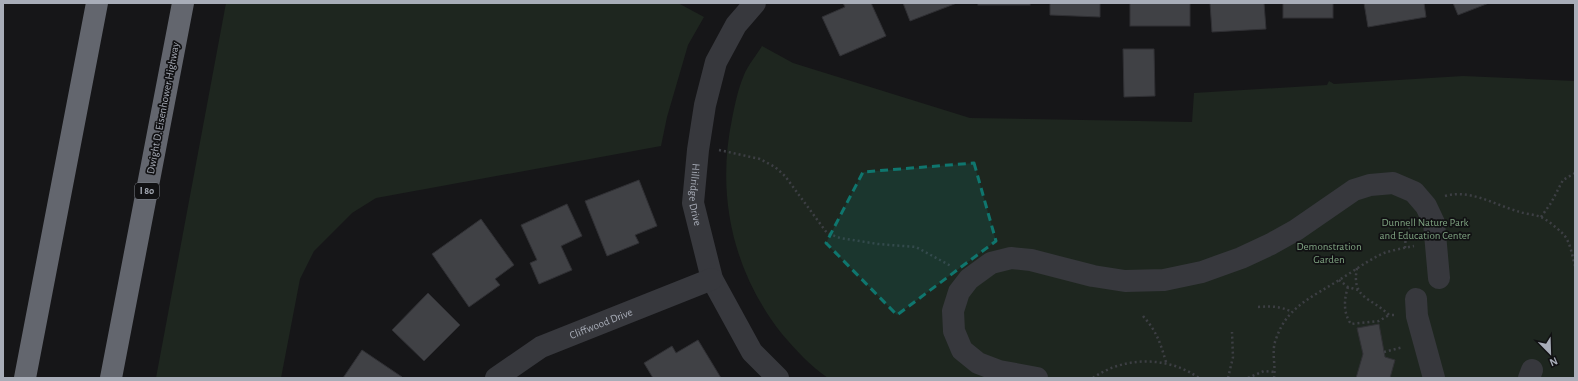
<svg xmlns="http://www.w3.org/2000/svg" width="1578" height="381" viewBox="0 0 1578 381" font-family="'Alegreya Sans',sans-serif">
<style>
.green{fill:#1e261f}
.building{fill:#404145;stroke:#303034}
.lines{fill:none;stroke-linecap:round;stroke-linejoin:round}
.path{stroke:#3d3f44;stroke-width:2.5;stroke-dasharray:2 3;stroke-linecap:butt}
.minor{stroke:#37383d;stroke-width:22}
.highway{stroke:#63666e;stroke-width:22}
.marked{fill:#0f766e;fill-opacity:0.2;stroke:#0f766e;stroke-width:3;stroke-dasharray:8 5;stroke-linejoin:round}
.labels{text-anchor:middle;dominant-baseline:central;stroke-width:3.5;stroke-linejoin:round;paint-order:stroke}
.shield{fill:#111113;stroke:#7b7e86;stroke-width:1}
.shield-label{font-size:10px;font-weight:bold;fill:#a8adb8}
.street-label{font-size:11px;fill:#a8adb8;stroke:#111113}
.park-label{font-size:11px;fill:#7fa381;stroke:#111113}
</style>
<rect width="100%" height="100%" fill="#161618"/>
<g class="green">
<polygon points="226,3 678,3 704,17 688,45 667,117 661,146 376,198 352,213 314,251 300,279 281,378 156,378"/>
<path d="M762,46l31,17 177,55 222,4 2,-29 133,-8 2,-4 5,3 129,-8 112,5v297h-747c-18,-12 -32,-28 -46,-44 -49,-62 -66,-138 -50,-215 3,-15 6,-30 12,-44 4,-10 12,-19 18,-29z"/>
</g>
<g class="building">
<polygon points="843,3 871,3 886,36 840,56 822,17 845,7"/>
<polygon points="903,3 957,3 910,21"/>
<rect x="978" y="3" width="52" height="2"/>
<polygon points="1050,3 1100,3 1100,17 1050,15"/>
<rect x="1130" y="3" width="60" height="23"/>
<polygon points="1210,3 1264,3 1266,29 1212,32"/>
<rect x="1283" y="3" width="50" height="15"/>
<polygon points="1364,3 1424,3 1426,17 1368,27"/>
<polygon points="1453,3 1489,3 1458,15"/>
<polygon points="1123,49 1154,49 1155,96 1124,97"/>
<polygon points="639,180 657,226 635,235 639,243 607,256 585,201"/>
<polygon points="567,204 582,236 561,246 572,270 539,284 530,263 537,260 521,225"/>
<polygon points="481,219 514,265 495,279 500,285 469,307 432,254"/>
<polygon points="428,293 460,325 424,361 392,330"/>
<polygon points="1379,324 1385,357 1395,360 1390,378 1356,378 1363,354 1357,328"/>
<polygon points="698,340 721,378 653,378 644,363 672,346 676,353"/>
<polygon points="362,350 402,377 402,378 343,378"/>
</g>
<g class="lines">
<g class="path">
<polyline points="719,150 760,159 775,167 785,176 827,233 840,238 878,244 916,247 951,266"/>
<path d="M1445,196c25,-7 48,8 72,15 7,3 16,3 24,6 6,3 15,10 20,15 9,7 11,23 14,34"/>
<polyline points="1541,217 1551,203 1563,180 1575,173"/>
<polyline points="1405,248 1406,233 1410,226"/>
<path d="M1357,268c-6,31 14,29 32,47h6"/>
<polyline points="1339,280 1348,287 1358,290"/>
<path d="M1348,287c-4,12 -5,26 3,37l28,-3 10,-6"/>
<path d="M1258,307c13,-1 22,-1 34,5"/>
<path d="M1143,316c14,16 17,26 23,46"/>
<polyline points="1384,352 1403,347"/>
<path d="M1093,378c31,-22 75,-22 106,0"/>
<polyline points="1228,378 1233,357 1232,332"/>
<polyline points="1248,378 1264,371 1275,372"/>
<path d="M1274,378c2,-13 -3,-27 2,-39 11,-33 37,-42 63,-59 15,-9 29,-20 45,-27 9,-3 20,-5 30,-7"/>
</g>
<g class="minor">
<path id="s1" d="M755,3l-19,22 -20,37 -11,43 -7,45 -5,53 19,76 40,73 26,26"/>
<polyline points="1416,299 1417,316 1434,378"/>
<path id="s2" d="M496,378l45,-31 171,-68"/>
<polyline points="1037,378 999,371 978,363 962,350 954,331 953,311 959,292 969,279 991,263 1011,258 1031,260 1093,276 1125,281 1164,280 1202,272 1241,258 1271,244 1296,230 1354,190 1370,185 1393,183 1414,192 1426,206 1434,223 1439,278"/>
<polyline points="1529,378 1532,370"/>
</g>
<g class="highway">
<polyline points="25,378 97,3"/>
<polyline points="111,378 183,3"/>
</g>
</g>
<path class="marked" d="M974,163l22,78 -99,74 -71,-72 37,-71z"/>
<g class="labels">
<rect class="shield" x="135" y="183" width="24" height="16" rx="3"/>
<g class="shield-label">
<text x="147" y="191">I 80</text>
</g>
<g class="street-label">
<text transform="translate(163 108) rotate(-79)">Dwight D. Eisenhower Highway</text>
<text stroke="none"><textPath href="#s1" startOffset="206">Hillridge Drive</textPath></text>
<text stroke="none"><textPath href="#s2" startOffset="119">Cliffwood Drive</textPath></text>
</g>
<g class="park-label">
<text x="1425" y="222">Dunnell Nature Park<tspan x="1425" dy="13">and Education Center</tspan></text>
<text x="1329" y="246">Demonstration<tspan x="1329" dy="13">Garden</tspan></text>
</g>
</g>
<rect width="1578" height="381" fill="none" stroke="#a8adb8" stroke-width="8"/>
<g transform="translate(1550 353) rotate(157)" stroke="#111113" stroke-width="3" paint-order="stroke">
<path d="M0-3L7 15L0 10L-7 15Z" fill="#a8adb8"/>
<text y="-6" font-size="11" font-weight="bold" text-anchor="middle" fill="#a8adb8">N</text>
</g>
</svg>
